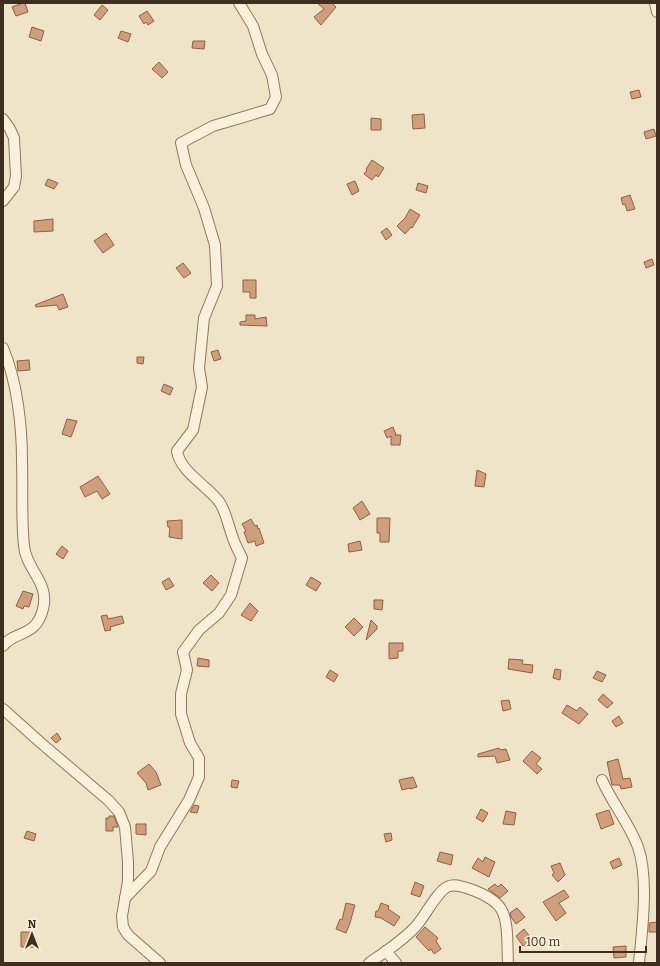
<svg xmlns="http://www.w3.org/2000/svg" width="660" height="966" viewBox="0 0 660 966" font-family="Bitter,serif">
<rect width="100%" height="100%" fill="#f0e4c8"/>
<!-- building -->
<g fill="#cf9f7d" stroke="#8d5f41">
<path d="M23,3H25L28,12L16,16L12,7Z"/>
<path d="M317,3H332L336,7L321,25L314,17L324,9Z"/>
<path d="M102,5L108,10L100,20L94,15Z"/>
<path d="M147,11L154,21L148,25L146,22L144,24L139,16Z"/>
<path d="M32,27L44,31L41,41L29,37Z"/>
<path d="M121,31L131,34L128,42L118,38Z"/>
<path d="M193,41H205L204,49L192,48Z"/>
<path d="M159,62L168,72L162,78L152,69Z"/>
<path d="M639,90L641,97L632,99L630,92Z"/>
<path d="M424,114L425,128L413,129L412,115Z"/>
<path d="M371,118L381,119V130H371Z"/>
<path d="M654,129L656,136L646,139L644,132Z"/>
<path d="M372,160L384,168L378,177L376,175L372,180L364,174L367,170L366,169Z"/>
<path d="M48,179L58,183L54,189L45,185Z"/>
<path d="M355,181L359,191L352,195L347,184Z"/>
<path d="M418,183L428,186L426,193L416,190Z"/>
<path d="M630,195L635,209L627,211L625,204L623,205L621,198Z"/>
<path d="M410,209L420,215L412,228L411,227L405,234L397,226L405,218Z"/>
<path d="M53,219V231L34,232V221Z"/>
<path d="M387,228L392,235L386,240L381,232Z"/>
<path d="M106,233L114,245L103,253L94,241Z"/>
<path d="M652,259L654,265L646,268L644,262Z"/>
<path d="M183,263L191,273L184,278L176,268Z"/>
<path d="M243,280H256V298H250V292H243Z"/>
<path d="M63,294L68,307L59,310L57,305L36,307L35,305Z"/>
<path d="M246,315H255V319L266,317L267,326L240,325V322L246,321Z"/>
<path d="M218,350L221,359L214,361L211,352Z"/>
<path d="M137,357H144L143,364L137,363Z"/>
<path d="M29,360L30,370L18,371L17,361Z"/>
<path d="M164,384L173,388L170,395L161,391Z"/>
<path d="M67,419L77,421L71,437L62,434Z"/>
<path d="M393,427L396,435H395H401L400,445H391V436L387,438L384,431Z"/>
<path d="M477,470L486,474L484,487L475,486Z"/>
<path d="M98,476L110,494L102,499L97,491L85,497L80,487Z"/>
<path d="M362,501L370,514L360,520L353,508Z"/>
<path d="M377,518H390L389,542H380V533H377Z"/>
<path d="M251,519L255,526L257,525L258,529L259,528L264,543L256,546L255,541L248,543L244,532L246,531L242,524Z"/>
<path d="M182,520V539L169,537L170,527H168L167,521Z"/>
<path d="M360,541L362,550L349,552L348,544Z"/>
<path d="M62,546L68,551L63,559L56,554Z"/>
<path d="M211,575L219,583L212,591L203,583Z"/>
<path d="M311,577L321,583L316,591L306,585Z"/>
<path d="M169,578L174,586L166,590L162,582Z"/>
<path d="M23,591L33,594L29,607L24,606L23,609L16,606Z"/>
<path d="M374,600H383L382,610L374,609Z"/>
<path d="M250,603L258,611L251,621L241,615Z"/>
<path d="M107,615L108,619L122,616L124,623L110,627L111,630L105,631L101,616Z"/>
<path d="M354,618L363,627L354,636L345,627Z"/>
<path d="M371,620L377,626V629L366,640Z"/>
<path d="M389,643H403V651H398V658L389,659Z"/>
<path d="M198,658L209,660V667L197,666Z"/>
<path d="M509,659L523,660L522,664L533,665L532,673L508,669Z"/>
<path d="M555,669L561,670L560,680L553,678Z"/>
<path d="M330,670L338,675L334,682L326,677Z"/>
<path d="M597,671L606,675L602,682L593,678Z"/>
<path d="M603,694L613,703L607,708L598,700Z"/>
<path d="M509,700L511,709L503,711L501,701Z"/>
<path d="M567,705L577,711L580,707L588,714L579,724L562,713Z"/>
<path d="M619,716L623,723L616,727L612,721Z"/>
<path d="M57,733L61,739L56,743L51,738Z"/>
<path d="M499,748L500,750L506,749L510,760L497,763L495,756L478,757V754Z"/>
<path d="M532,751L541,758L536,764L542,769L537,774L523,761Z"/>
<path d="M618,759L623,779L630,778L632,787L621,789L620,785H612L607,762Z"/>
<path d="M149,764L156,772L161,785L148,790L146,783L137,773Z"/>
<path d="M413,777L417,787L410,789V788L402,790L399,780Z"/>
<path d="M232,780L239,781L237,788L231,787Z"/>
<path d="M194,805L199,806L197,813L190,812Z"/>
<path d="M481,809L488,813L483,822L476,818Z"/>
<path d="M609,810L614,824L601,829L596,814Z"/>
<path d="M506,811L516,813L514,825L503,824Z"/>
<path d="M109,816H114L118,827H113V831H106V818H109Z"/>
<path d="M136,824H146V835L136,834Z"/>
<path d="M27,831L36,834L34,841L24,838Z"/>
<path d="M391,833L392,840L386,842L384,834Z"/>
<path d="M440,852L453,855L451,865L437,861Z"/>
<path d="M485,857L495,862L489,877L472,868L478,858L483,862Z"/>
<path d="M619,858L622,865L613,869L610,862Z"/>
<path d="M560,863L565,875L558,882L552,875L554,873L551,866Z"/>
<path d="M415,882L424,886L420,897L411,894Z"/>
<path d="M495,884L498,887L501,884L508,891L500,898L488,889Z"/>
<path d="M564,890L569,897L559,903L566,913L556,921L543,902Z"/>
<path d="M346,903L355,905L350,923L346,933L336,929L340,919L342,920Z"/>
<path d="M381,903L389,906L388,909L400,917L394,926L381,918L375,917L376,911H378Z"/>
<path d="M517,908L525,917L516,924L511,917L510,913Z"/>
<path d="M657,922V932H649V923Z"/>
<path d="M425,927L438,938L436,941L441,949L434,954L431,949L429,951L416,937Z"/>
<path d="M524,929L532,939L523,946L516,936Z"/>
<path d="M21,932H31V938H34V947H21Z"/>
<path d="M626,946V957L614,958L613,947Z"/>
</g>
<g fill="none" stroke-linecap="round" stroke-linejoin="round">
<!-- minor casing -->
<g stroke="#8d765c" stroke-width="12">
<g id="minor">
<path d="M655,3L657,12"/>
<path d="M3,119L10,129L14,138L16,176L14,187L3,201"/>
<path d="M3,348C17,381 22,425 22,461C23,490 21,518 24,546C26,570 50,582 43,609C36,638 15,630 3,646"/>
<path d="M3,709L41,743L108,800L119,812L125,827L128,862V881L122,916L123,927L128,935L160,963"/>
<path d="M602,780C612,803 629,823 638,847C649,878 642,931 639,963"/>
<path d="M125,898L151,871L160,847L189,800L199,777V758L190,743L181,714V694L187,670L183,652L199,630L219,613L231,595L242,558C238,550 234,543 232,535C228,525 226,512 220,503C208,486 180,472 177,451L193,430L202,387L199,368L204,318L217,286L215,245L204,208L186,165L181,143L213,126L270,109L276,97L272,75L262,54L253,26L239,3"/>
<path d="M386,951L396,963"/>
<path d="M369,963C385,952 404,940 417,925C425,916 437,892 447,887C454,883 463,887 470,889C481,893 495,899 501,909C509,921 507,948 508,963"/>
</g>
</g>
<!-- minor -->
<use href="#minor" stroke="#faf1dc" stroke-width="10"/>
</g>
<!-- border -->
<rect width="660" height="966" fill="none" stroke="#3d2e20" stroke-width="8"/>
<!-- north arrow -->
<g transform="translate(32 934)" stroke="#f7eed8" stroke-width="3" paint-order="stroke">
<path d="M0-3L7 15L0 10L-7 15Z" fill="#3d2e20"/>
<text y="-6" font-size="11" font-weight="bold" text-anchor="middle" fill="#3d2e20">N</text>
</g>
<!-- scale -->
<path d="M520 946v6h126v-6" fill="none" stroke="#3d2e20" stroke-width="2"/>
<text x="526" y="946" font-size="12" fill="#3d2e20" stroke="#f7eed8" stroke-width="3" paint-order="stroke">100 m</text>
</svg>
